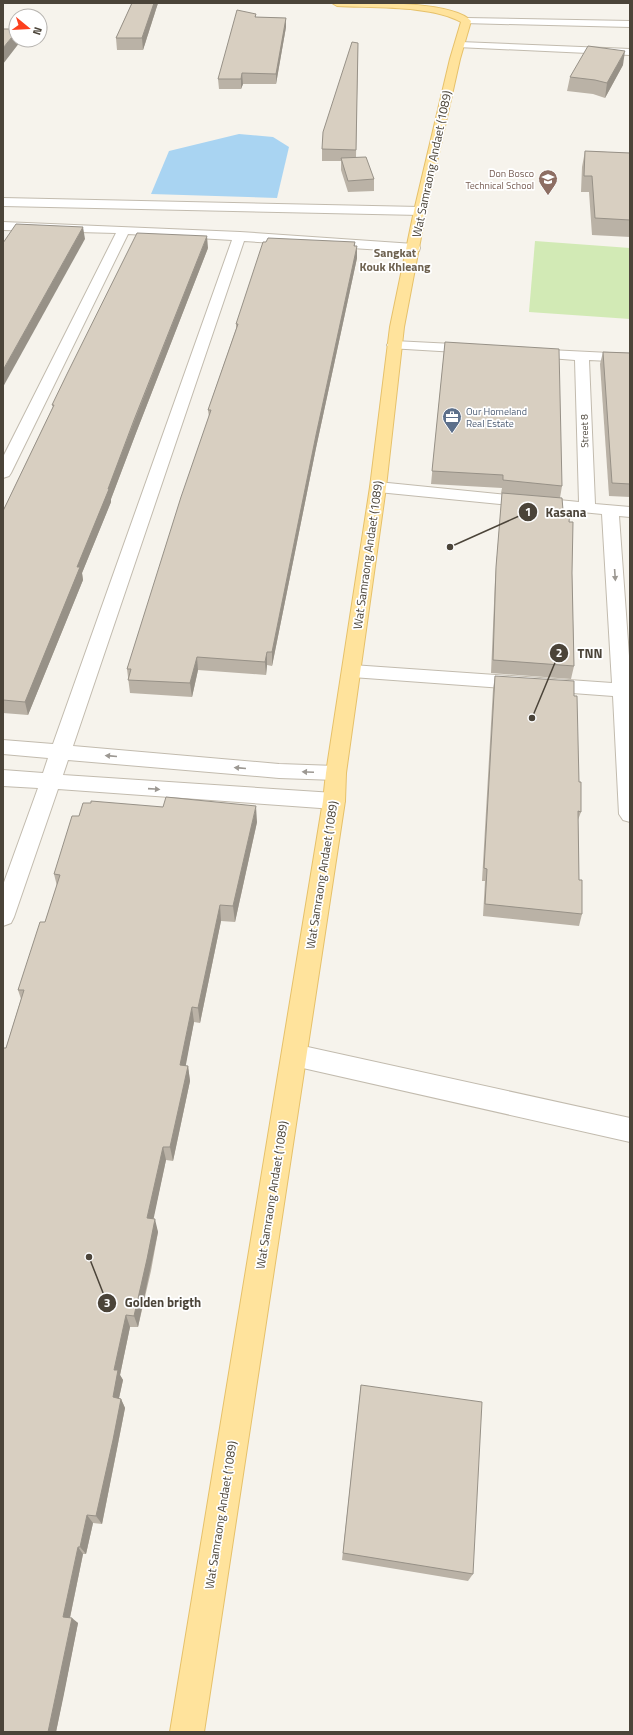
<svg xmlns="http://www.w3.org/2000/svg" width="633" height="1735" viewBox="0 0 633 1735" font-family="'Titillium Web',sans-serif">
<rect width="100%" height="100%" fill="#f6f3ec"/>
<!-- green -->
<path fill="#d2eab5" d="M535,241L630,248V319L529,312Z"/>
<!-- water -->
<path fill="#a9d4f2" d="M239,134L273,137L289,147L277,198L151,194L169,151Z"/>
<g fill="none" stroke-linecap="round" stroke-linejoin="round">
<!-- minor casing -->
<g stroke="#c2bbae" stroke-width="2">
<g id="minor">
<path d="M466,18L630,21V27L463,23L461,21Z"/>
<path d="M460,42L630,49V55L457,47L455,45L457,43Z"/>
<path d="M3,198L420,207L424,208L426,211L424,214L420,215L3,206Z"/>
<path d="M3,222L240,232L414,244L419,245L420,248L419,251L414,252L244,241L73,746L279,764L336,766L343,768L346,773L343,778L336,780L279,778L68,760L63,775L334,793L341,795L345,801L341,807L334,809L58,789L14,917L11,923L3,926V885L38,788L3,786V770L43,773L48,758L3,754V740L53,744L232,240L128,234L11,473L9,476L3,478V457L116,233L3,230Z"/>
<path d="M394,341L473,345L478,346L480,349L478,352L473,353L389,348L387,345L389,342Z"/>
<path d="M529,349L630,354V362L589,360L595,504L630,507V517L619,516L630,670V822L623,820L619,814L613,696L352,677L345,676L342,671L345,666L352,665L612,683L602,514L378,492L372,490L370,487L372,484L378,482L579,502L575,360L524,356L522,353L524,350Z"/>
<path d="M294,1044L630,1118V1142L294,1066L285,1063L282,1055L285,1047Z"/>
</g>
</g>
<!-- major casing -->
<g stroke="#e6c16a" stroke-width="2">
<path id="major" d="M332,3C361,3 452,0 471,21L460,59L426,211L404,327L386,487L346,773L345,801L204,1732H170L323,801L326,773L370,487L390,327L414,211L450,59L461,22C431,5 372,8 337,6Z"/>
</g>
<!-- minor -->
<use href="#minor" fill="#fff" fill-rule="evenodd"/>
<!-- major -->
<use href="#major" fill="#ffe39c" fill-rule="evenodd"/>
</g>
<!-- wall -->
<g fill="#bab2a6">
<path d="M132,3H158L143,50H117L116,38Z"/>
<path d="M256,14V17L286,18V27L276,84H243L241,89H219L218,79Z"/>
<path d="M358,43L356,157L374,179V191L348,192L341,170V161H322V149Z"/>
<path d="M623,65L605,98L593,94L567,91L570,77Z"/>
<path d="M585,151L630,153V237L592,235L589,192H581L582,167Z"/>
<path d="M355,242V246L357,258L316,448L272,666L267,665L266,675L198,670L192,697L130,693L127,669L209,417L208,410L236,329V324Z"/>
<path d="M208,248L136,433L111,499V502L82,573L83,580L28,715L3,713V511L53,407L52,405Z"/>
<path d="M445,342L562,486L560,498L563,510L569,522L572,573L574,666L571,679L491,673L495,580L501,506L502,493H501L502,488L431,484Z"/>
<path d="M603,352L630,353V497L609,496L600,364Z"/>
<path d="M495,676L574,696L581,812L578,820L579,880L582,914L579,926L483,916L485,881H482L493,689Z"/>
<path d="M257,822L235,922L221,921L200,1023L194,1022L185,1066H188L190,1081L173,1161L166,1160L153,1219L158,1232L151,1271L138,1327H130L120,1375L123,1380L119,1398L121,1399L125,1408L117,1449L102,1524L93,1523L86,1554H83L70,1618L78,1623L56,1732H3L6,1048L21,999L18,990L45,922L57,886L54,874Z"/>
<path d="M361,1385L473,1574L468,1581L342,1560Z"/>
</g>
<!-- shaded-wall -->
<g fill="#979187">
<path d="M154,3H158L143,50L142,38Z"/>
<path d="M286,18V27L276,84V74Z"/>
<path d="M16,32V40H20V42L3,64V48Z"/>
<path d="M625,51L623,65L605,98L607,83Z"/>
<path d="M242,73L243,84L241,89V79Z"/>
<path d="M83,227L85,239L3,387V370Z"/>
<path d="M207,236L208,248L136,433L111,499V502L82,573L83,580L28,715L25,702L77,567Z"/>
<path d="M357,246V258L316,448L272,666V652L316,435Z"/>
<path d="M267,652V665L266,675L265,662Z"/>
<path d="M197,657L198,670L192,697L190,683Z"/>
<path d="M256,806L257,822L235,922L233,906Z"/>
<path d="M220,905L221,921L200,1023L198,1008Z"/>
<path d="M192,1007L194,1022L183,1080L180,1065Z"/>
<path d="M188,1066L190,1081L173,1161L170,1147Z"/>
<path d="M163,1147L166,1160L151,1231L147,1218Z"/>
<path d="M155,1219L158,1232L138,1327L134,1316Z"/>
<path d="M126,1315L130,1327L120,1375L123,1380L117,1407L113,1397L114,1370Z"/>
<path d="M121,1399L125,1408L102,1524L96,1516Z"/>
<path d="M87,1515L93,1523L86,1554L80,1547Z"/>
<path d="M78,1547L83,1554L69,1622L63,1617Z"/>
<path d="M72,1618L78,1623L64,1694L56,1732H48Z"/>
</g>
<!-- building -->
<g fill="#d8cfc1" stroke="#979187">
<path d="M132,3H154L142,38H116Z"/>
<path d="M237,10L256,14L255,17L286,18L276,74L242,73L241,79H218Z"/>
<path d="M3,29H16V32L3,48Z"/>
<path d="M352,42L358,43L356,150L322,149L323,132Z"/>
<path d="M588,46L625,51L607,83L595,80L570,77Z"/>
<path d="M585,151L630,153V220L595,218L592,176H584Z"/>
<path d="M366,157L374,179L348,181L341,158Z"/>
<path d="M16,224L83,227L3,370V243Z"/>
<path d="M137,233L207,236L134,420L108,489H109L77,567H80L25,702L3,700V511L54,405H52L67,374Z"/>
<path d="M268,238L355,242L354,246H357L316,435L272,652H267L265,662L197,657L190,683L128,680L131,669H127L181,497L211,410H208L238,324H236L263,242H266Z"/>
<path d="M445,342L559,349L562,486L503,480V475L432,471Z"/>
<path d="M603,352L630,353V484L612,483Z"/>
<path d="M502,493L562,498L563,510H570L569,522H573L572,573L574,666L493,660L496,567Z"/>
<path d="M495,676L574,681V696H577L579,782H581V812L578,811L579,880H582V914L485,904L487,869L484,868Z"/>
<path d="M166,797L256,806L233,906L220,905L198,1008L192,1007L180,1065L188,1066L170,1147H163L147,1218L155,1219L147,1259L134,1316L126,1315L114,1370H118L113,1397L121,1399L113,1440L96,1516L87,1515L80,1547H78L63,1617L72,1618L48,1732H3V1048H6L24,990H18L40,922H45L60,875L54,874L72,816H79L83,803H91V801L163,807Z"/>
<path d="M361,1385L482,1402L473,1574L343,1553Z"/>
</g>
<!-- one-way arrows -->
<defs><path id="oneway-solid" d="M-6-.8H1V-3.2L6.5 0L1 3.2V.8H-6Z"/></defs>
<g fill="#9c9892">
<use href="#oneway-solid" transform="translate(615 575) rotate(86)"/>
<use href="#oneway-solid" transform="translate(111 756) rotate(-175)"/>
<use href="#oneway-solid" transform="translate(240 768) rotate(-175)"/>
<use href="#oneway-solid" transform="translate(308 772) rotate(-178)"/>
<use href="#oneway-solid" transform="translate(154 789) rotate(4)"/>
</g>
<!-- icons -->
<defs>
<g id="school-pin" transform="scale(1)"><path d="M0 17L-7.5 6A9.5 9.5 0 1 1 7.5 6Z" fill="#8d6e63" stroke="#fff"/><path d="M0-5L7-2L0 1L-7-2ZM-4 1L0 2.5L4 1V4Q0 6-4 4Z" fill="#fff"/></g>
<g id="office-pin" transform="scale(1)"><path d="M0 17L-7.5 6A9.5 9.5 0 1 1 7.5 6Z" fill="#5c6f8a" stroke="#fff"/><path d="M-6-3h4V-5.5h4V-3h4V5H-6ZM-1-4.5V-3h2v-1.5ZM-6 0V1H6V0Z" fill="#fff"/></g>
</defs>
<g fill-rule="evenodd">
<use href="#school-pin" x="548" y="179"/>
<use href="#office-pin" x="452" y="417"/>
</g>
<g text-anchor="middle" stroke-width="3.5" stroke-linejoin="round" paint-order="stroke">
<!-- far-education labels -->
<g font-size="10" fill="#785e54" stroke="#fff" text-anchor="end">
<text x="534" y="177">Don Bosco<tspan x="534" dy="12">Technical School</tspan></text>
</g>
<!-- far-service labels -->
<g font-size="10" fill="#4e5e75" stroke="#fff" text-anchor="start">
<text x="466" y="415">Our Homeland<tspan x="466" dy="12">Real Estate</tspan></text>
</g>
<!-- far-street labels -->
<g font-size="10" fill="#4b4439" stroke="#fff">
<text transform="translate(584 431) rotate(-91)" y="4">Street 8</text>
</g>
<!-- street labels -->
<g font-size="12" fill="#4b4439" stroke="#fff">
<text transform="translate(432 164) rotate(-78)" y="4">Wat Samraong Andaet (1089)</text>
<text transform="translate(368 555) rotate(-82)" y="4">Wat Samraong Andaet (1089)</text>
<text transform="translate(322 875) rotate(-81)" y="4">Wat Samraong Andaet (1089)</text>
<text transform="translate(272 1195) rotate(-81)" y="4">Wat Samraong Andaet (1089)</text>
<text transform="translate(221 1515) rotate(-81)" y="4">Wat Samraong Andaet (1089)</text>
</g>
<!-- far-quarter labels -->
<g font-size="12" font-weight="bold" fill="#6e6250" stroke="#fff">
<text x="395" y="257">Sangkat<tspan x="395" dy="14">Kouk Khleang</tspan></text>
</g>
</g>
<!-- callouts -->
<path fill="none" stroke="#4b4439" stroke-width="1.5" d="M450 547L528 512M532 718L559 653M89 1257L107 1303"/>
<g fill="#4b4439" stroke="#fff" stroke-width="1.5">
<circle cx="450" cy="547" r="4"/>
<circle cx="532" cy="718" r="4"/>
<circle cx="89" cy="1257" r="4"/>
<circle cx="528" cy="512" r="10"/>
<circle cx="559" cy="653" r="10"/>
<circle cx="107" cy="1303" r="10"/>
</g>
<g font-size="12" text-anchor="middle" font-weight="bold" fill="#fff">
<text x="528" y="516">1</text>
<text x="559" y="657">2</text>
<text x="107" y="1307">3</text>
</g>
<g font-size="13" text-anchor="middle" font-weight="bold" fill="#4b4439" stroke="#fff" stroke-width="3.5" stroke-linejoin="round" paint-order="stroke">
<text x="566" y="517">Kasana</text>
<text x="590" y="658">TNN</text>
<text x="163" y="1307">Golden brigth</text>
</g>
<!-- border -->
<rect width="633" height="1735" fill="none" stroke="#4b4439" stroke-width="8"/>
<!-- north arrow -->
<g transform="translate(28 28) rotate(108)"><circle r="19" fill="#ffffff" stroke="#b7b4b0"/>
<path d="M0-3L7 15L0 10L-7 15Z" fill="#fc3f1d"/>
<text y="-6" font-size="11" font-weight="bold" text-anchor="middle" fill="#4b4439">N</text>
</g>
</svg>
